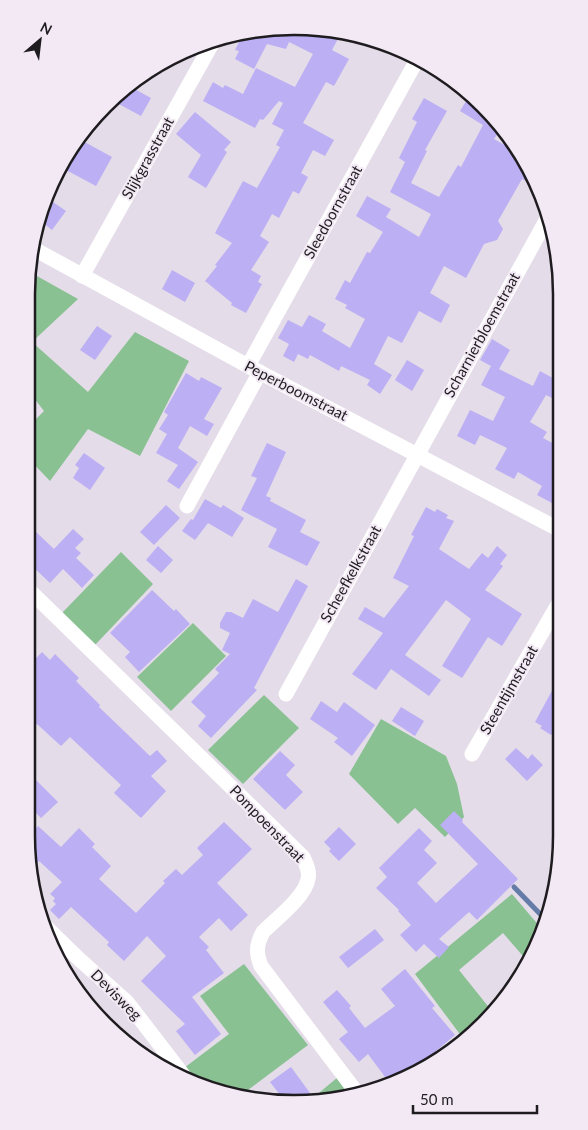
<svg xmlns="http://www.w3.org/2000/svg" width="588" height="1130" viewBox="0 0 588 1130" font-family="Lato,sans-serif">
<rect width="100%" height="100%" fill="#e4dce8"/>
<!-- green -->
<g fill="#89c192">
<path d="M28,271L78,299L32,342L88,392L135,332L189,361L140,456L88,429L50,481L27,457V428L44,411L27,389V277Z"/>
<path d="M121,552L153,584L94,646L62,613Z"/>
<path d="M193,623L226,656L171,711L137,677Z"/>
<path d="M264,695L299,728L243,784L208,750Z"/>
<path d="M381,719L446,756L457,784L464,817L445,837L415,808L398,824L349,774Z"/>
<path d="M512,894L541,928L534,955L528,962L503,933L459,970L491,1010L471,1037L465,1041L415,974Z"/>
<path d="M244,964L308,1045L240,1096L225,1095L193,1080L184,1068L229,1034L200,996Z"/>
<path d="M338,1077L351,1094L312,1103H307Z"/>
</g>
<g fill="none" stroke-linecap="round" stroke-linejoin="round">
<!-- stream -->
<path stroke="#647ca7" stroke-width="5" d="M514,887L544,918"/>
</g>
<!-- building -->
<g fill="#bcaff4">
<path d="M312,27L340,35L332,50L349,59L334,86L326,82L303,123L334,140L325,156L313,150L301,173L308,177L299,194L293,191L279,218L272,214L260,236L269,242L251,270L261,276L258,282L262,284L246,313L231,305L232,303L205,281L217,266L215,265L232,243L215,233L243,181L257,188L280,147L276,145L284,130L272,124L283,103L279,101L263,120L260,119L255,128L203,101L213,82L223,88L225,85L243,94L256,68L295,87L313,54L289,42L286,49L267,44L254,69L235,59L239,51L235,50L241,38L239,36L278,31L287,36L290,30Z"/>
<path d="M129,86L151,98L141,116L115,102L121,91Z"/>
<path d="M471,93L510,137L508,139L498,133L494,139L521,154L540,188L522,179L498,221L503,229L497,240L484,244L466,278L444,266L430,293L450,305L441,323L419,311L402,343L388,336L374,364L392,375L380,394L367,385L370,380L341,366L339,371L310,355L308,359L298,354L294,362L283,356L289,344L278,338L288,320L302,327L309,315L326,324L322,331L350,348L365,319L345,308L347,305L335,299L345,280L350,283L367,252L370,253L383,232L356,216L367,196L391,209L386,217L419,237L431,214L390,192L405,162L399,158L417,122L412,119L424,98L447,111L425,150L427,151L411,183L439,197L458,165L461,167L483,125L460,111Z"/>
<path d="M195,112L231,142L224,150L227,152L206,188L188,177L201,155L176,134Z"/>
<path d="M81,140L112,157L96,186L66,170L67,168L62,165Z"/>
<path d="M53,202L66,211L52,230L42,222L43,215Z"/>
<path d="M172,270L195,283L185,302L162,289Z"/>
<path d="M97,326L112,336L95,360L80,350Z"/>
<path d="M492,339L510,350L499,369L533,386L540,371L560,382V402L546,395L530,422L547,432L543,438L560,447V488L552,503L537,495L542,486L518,472L514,479L495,469L507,448L480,435L475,445L457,436L470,410L493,421L505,397L481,385L491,366L480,360Z"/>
<path d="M407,360L424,370L412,391L395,380Z"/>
<path d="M186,373L199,381L201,377L222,388L204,419L214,424L207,436L190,426L178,448L198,462L179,489L167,481L178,465L156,453L167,434L159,429L168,415L164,412Z"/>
<path d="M267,443L286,452L266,496L271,498L270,501L306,520L300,532L320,542L307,566L268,547L277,529L241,510L257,478L251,476Z"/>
<path d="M84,453L105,468L90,490L73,478L79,468L75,465Z"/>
<path d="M205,499L221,508L223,505L244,518L232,537L208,523L195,540L182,531L191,519L193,520Z"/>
<path d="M166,505L180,518L154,545L140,532Z"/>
<path d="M426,507L435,512L437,509L448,515L446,518L454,521L439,549L469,569L482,553L488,558L497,546L507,555L500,564L503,566L485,590L522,614L502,646L488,637L462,678L442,666L471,619L446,600L405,655L441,680L429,696L391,669L376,690L352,674L383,633L358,619L365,607L384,618L409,586L393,578L414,536L411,535Z"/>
<path d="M73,529L84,539L75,548L81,553L76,558L94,575L82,588L63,569L50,583L27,561V541L36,532L54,549Z"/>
<path d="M158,546L173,560L161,573L146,560Z"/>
<path d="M296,579L308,586L254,688L257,690L211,738L198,726L206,716L191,702L219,673L215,669L230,654L222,650L230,633L220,628V623L226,612H231L243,618L253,599L278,612Z"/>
<path d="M152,590L174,611L176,609L190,624L139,672L125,657L130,652L110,633Z"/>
<path d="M42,652L50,660L55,654L79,678L76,681L100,705L99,707L150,756L157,750L167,761L151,776L166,791L141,818L114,793L121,785L70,737L61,746L37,724L26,735V669Z"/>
<path d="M561,674V733L555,729L551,735L540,728L542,726L535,722Z"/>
<path d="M321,701L337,712L344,702L375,725L352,756L334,742L338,738L310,719Z"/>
<path d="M401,707L424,721L415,736L392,721Z"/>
<path d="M516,748L528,759L532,754L543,765L527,781L505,759Z"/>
<path d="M280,751L295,765L286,775L303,792L285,810L253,779Z"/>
<path d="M26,770L58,802L41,818L26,803Z"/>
<path d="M454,811L463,820L462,822L518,879L477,920L469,912L439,939L449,947L439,958L424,944L416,952L400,935L411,925L398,911L399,910L376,888L387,877L379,868L419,828L432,841L424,850L437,863L417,883L436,903L478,864L440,825Z"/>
<path d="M224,822L252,849L217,883L248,915L231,931L219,918L199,937L209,947L206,950L224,973L192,997L221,1034L195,1055L176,1031L185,1024L141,981L166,956L147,936L124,961L107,945L109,942L71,907L59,919L50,910L56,904L53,901L55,898L50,894L62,882L39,861L32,869L27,838L38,826L61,847L79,828L95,844L92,847L111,866L99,879L136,913L165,883L163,881L176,869L182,875L203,855L197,848Z"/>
<path d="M339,827L356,844L339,861L329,851L331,849L324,842Z"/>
<path d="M375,929L384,940L348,968L339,957Z"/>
<path d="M405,969L435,1006L432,1008L455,1035L436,1051L440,1057L397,1083L391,1085L368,1054L359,1062L339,1039L348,1032L323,1002L337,990L351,1006L349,1008L365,1028L395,1006L381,989Z"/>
<path d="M291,1067L310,1093L298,1102L284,1100L270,1082Z"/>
</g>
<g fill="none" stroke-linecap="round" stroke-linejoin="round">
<!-- street -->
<g stroke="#fff" stroke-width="15">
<path d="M34,249L248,366L560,530"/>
<path d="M82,276L214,40"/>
<path d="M248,366L418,58"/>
<path d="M187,506L260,372"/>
<path d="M26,587L303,857C306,864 310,871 308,879C305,897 276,919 263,932C256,945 256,953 261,966L357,1093"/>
<path d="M286,694L548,217"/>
<path d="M472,754L560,601"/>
<path d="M40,921L79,959L127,1002L184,1076"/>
</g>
</g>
<g text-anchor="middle" stroke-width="4" stroke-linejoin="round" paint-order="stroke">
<!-- street labels -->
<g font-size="15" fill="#1f1c20" stroke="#f2e9f5">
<text transform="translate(148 158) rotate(-61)" y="5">Slijkgrasstraat</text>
<text transform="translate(333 212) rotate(-61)" y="5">Sleedoornstraat</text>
<text transform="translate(482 335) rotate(-61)" y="5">Scharnierbloemstraat</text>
<text transform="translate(296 391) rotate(27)" y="5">Peperboomstraat</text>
<text transform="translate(351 574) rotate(-61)" y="5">Scheefkelkstraat</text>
<text transform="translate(509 690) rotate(-60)" y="5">Steentijmstraat</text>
<text transform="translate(267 824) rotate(46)" y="5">Pompoenstraat</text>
<text transform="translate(116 995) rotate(45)" y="5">Devisweg</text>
</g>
</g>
<!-- crop -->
<path d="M0 0H588V1130H0ZM294 35H294A259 259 0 0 1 553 294V836A259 259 0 0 1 294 1095H294A259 259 0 0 1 35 836V294A259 259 0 0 1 294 35Z" fill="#f2e9f5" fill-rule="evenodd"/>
<path fill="none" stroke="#1f1c20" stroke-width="2.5" d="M294 35H294A259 259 0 0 1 553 294V836A259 259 0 0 1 294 1095H294A259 259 0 0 1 35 836V294A259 259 0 0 1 294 35Z"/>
<!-- north arrow -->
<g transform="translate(40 40) rotate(28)" stroke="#f2e9f5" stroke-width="4" paint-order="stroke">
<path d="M0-4L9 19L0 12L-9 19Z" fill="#1f1c20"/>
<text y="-8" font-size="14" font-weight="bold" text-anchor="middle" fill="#1f1c20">N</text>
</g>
<!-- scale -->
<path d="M413 1105v8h124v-8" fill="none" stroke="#1f1c20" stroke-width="2.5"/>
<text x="420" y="1105" font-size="15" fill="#1f1c20" stroke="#f2e9f5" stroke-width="4" paint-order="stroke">50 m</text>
</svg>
